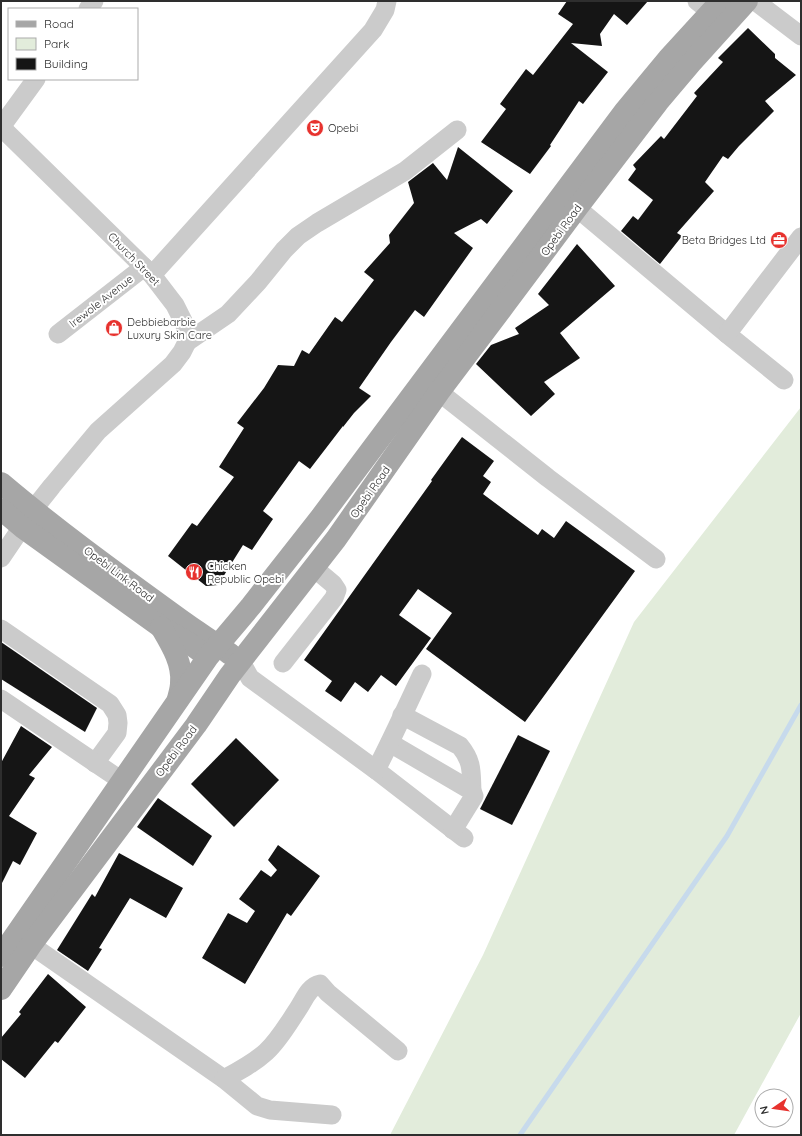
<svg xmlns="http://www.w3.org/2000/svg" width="802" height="1136" viewBox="0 0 802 1136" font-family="Quicksand,sans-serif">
<rect width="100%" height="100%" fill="#fff"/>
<!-- green -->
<path fill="#e2ecdb" d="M801,407V1013L734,1135H390L483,955L634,622Z"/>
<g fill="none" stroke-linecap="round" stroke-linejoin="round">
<!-- stream -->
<path stroke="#c7daec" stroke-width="5" d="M520,1135L727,836L801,705"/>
</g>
<!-- building -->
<g fill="#151515">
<path d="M567,1H648L627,25L614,14L600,34L602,46L571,43L608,72L583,104L579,101L550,145L551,146L530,174L481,142L506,109L500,104L526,69L533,75L573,24L558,14Z"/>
<path d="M748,28L775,54V58L796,75L765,101L774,111L739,146L728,159L723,156L705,182L714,191L677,233L682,236L660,264L621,231L633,216L638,220L653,200L628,180L636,169L633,165L661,136L664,139L697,96L694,93L723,62L718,58Z"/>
<path d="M458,147L513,191L487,224L481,219L454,233L473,248L424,317L415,310L391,342L359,388L371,396L354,413L343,427V426L310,469L299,461L263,511L273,519L252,550L243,545L218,585L206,586L168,556L192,523L197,526L234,477L219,467L244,428L237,423L264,388L278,365L294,366L302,350L309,354L335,317L342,322L374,280L364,272L390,243L389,235L414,203L408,182L433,163L447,180Z"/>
<path d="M577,244L615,286L560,333L580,358L544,382L555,394L531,416L476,364L491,345L519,334L515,328L549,305L538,294Z"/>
<path d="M462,437L494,461L483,476L491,482L483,494L538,535L542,529L554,538L566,521L635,571L525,722L426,649L452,613L418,589L399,615L431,638L396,686L381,675L368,692L355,682L341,702L325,691L332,681L304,660L364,576L432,481L431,480Z"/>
<path d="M1,642L97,708L85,732L1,679Z"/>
<path d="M21,726L52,747L29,775L35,778L9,816L37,833L20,865L13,861L1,885V763Z"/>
<path d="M518,735L550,751L512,825L480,809Z"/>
<path d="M236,738L279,780L234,827L191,784Z"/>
<path d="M158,798L212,836L193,866L137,827Z"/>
<path d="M278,845L320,876L291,916L287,913L245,984L202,958L228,913L247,923L255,911L239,899L261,870L271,877L277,870L268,860Z"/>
<path d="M119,853L183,888L166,918L130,898L99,948L102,949L88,971L57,950L92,894L95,897Z"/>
<path d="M48,974L86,1007L58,1043L55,1041L25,1078L1,1059V1038L21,1014L19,1012Z"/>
</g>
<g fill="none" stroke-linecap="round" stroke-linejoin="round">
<!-- minor -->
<g stroke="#cbcbcb" stroke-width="19">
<path d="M697,1L711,12L721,22"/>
<path d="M755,1L801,36"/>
<path d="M88,9L94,1"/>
<path d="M1,127L152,275L175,305L185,325L187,342L182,352L173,364L98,431L52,486L33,510"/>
<path d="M1,127L36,79"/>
<path d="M577,208L727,334L784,380"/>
<path d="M152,275L373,30L385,10L387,1"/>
<path d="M58,334L144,267"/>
<path d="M727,334L801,237"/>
<path d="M187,342L228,314L258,282L284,250L298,236L317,223L405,171L457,130"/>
<path d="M439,392L548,478L656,559"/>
<path d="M1,558L22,527"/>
<path d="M1,629L110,704L117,715L118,723L117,733L95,763"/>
<path d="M241,662L250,678L376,770L464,838"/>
<path d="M283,663L334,598L337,590L333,584L314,568"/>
<path d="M1,699L122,781"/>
<path d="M402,715L460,746C473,762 471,772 472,791"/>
<path d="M390,743L472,791L474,796L453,830"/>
<path d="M376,770C392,739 407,706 422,674"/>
<path d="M31,945L224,1079L257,1106L270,1110L332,1115"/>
<path d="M224,1079C239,1071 254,1063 266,1052C279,1040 288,1024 298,1009C304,1000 309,986 320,984L328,993L398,1051"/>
</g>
<!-- major -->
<g stroke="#a6a6a6" stroke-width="22">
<path d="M1,483C60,533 123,578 185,623C200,634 216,643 230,654"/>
<path d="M1,509L22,527L161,627L189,643L200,651"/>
<path d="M161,627C171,644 183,663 181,683C181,689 179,694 178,699"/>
<path d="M1,956L208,657L251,606L321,517L624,112L668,59L721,1"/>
<path d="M1,989L31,945L196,725L230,675L336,539L439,392L506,303L577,208L658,102L691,63L747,1"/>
</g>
</g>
<!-- icons -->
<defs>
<g id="theatre-disc" transform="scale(0.9)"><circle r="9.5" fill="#e7322e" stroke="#fff"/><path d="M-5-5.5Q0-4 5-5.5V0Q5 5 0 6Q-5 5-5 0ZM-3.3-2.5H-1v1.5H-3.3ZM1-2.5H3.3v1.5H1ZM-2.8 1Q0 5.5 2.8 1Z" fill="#fff"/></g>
<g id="office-disc" transform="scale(0.9)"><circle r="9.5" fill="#e7322e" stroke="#fff"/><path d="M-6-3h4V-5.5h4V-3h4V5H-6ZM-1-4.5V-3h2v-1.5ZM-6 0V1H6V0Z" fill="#fff"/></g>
<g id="shop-disc" transform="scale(0.9)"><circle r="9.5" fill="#e7322e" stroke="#fff"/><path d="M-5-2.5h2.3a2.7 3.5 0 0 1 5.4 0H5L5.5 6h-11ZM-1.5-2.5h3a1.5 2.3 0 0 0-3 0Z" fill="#fff"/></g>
<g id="restaurant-disc" transform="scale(0.9)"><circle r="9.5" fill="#e7322e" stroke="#fff"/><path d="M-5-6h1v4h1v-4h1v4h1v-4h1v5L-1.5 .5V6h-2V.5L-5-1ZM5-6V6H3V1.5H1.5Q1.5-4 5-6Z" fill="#fff"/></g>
</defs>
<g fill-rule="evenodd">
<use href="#theatre-disc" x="315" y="128"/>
<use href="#office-disc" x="779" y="240"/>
<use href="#shop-disc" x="114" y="328"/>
<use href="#restaurant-disc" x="194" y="572"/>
</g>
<g text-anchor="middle" stroke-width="4" stroke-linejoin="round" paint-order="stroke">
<!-- poi labels -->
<g font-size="11" fill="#2e2e2e" stroke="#fff" text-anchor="start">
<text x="328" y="132">Opebi</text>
<text x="766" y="244" text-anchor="end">Beta Bridges Ltd</text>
<text x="127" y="326">Debbiebarbie<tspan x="127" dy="13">Luxury Skin Care</tspan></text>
<text x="207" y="570">Chicken<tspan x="207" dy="13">Republic Opebi</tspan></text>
</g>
<!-- street labels -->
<g font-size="11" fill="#2e2e2e" stroke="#fff">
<text transform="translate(561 230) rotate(-54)" y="4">Opebi Road</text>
<text transform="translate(134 259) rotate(46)" y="4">Church Street</text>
<text transform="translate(101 301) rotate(-38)" y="4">Irewole Avenue</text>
<text transform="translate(370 492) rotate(-55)" y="4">Opebi Road</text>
<text transform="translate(119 574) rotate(37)" y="4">Opebi Link Road</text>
<text transform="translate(176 751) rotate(-53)" y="4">Opebi Road</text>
</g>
</g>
<!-- border -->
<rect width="802" height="1136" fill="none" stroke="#2e2e2e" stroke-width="4"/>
<!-- legend -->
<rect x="8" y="8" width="130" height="72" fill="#ffffff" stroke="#ababab"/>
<rect x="16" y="21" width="20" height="6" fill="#a6a6a6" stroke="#ababab"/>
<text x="44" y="28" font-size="12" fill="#2e2e2e">Road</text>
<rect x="16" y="38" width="20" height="12" fill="#e2ecdb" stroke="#ababab"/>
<text x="44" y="48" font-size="12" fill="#2e2e2e">Park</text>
<rect x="16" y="58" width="20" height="12" fill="#151515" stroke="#ababab"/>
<text x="44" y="68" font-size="12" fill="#2e2e2e">Building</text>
<!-- north arrow -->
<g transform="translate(774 1108) rotate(257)"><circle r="19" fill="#ffffff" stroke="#ababab"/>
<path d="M0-3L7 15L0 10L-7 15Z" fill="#e7322e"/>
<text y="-6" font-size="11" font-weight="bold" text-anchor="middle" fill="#2e2e2e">N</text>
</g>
</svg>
